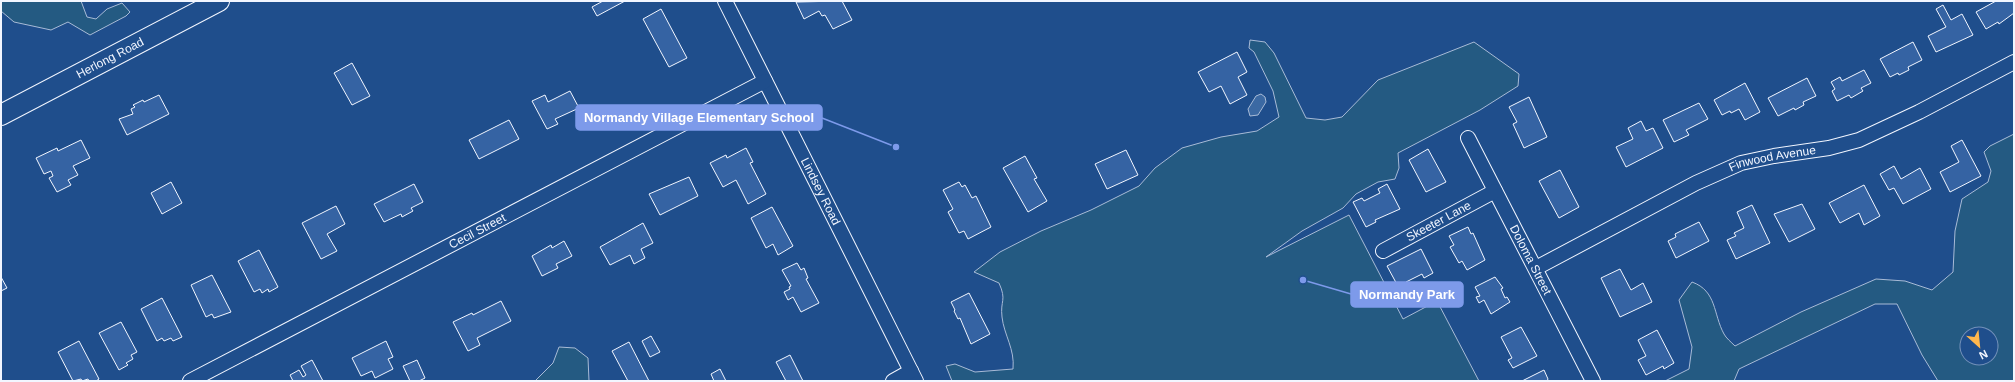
<svg xmlns="http://www.w3.org/2000/svg" width="2015" height="382" viewBox="0 0 2015 382" font-family="Arial,sans-serif">
<rect width="100%" height="100%" fill="#1f4e8c"/>
<!-- green -->
<g fill="#245a82" stroke="#a8bbd7" fill-rule="evenodd">
<path d="M1,1H81L87,17L96,19L107,9L122,3L130,12L126,16L90,35L68,22L51,30L14,22L1,11Z"/>
<path d="M1250,40L1265,42L1274,53L1306,118L1325,120L1342,117L1378,80L1474,42L1519,74L1518,86L1480,110L1398,153L1399,168L1395,179L1378,182L1356,194L1343,208L1302,231L1266,257L1349,215L1403,319L1437,301L1479,381H952L946,366L955,364L975,372L1013,369C1015,349 1004,335 1002,317C1000,300 1007,301 999,283L974,272L1000,252L1041,231L1091,210L1139,186L1155,168L1182,148L1221,137L1257,131L1279,117L1273,91L1254,52L1249,48Z"/>
<path d="M2014,134V381H1938L1922,355L1897,304H1875L1739,369L1734,381H1665L1689,369L1692,347L1679,300L1692,282C1717,291 1713,314 1724,334C1726,338 1731,342 1735,346L1801,312L1876,279L1905,281L1932,290L1953,272L1955,231L1962,199L1988,182L1991,171L1984,152L1990,146ZM1967,334H1991V358H1967Z"/>
<path d="M559,347L575,348L588,358L589,381H535L553,363Z"/>
</g>
<!-- water -->
<path fill="#3b69a3" stroke="#a8bbd7" d="M1261,94L1265,97L1266,102L1258,115L1250,116L1248,109L1256,96Z"/>
<!-- building -->
<g fill="#3563a3" stroke="#f2f6ff">
<path d="M603,1H625L597,16L592,7Z"/>
<path d="M842,1L852,20L833,29L825,15L822,16L819,11L804,19L796,2Z"/>
<path d="M1996,1H2014V13L1999,24L1998,22L1986,29L1976,12Z"/>
<path d="M1943,5L1951,20L1962,14L1973,35L1936,52L1928,36L1946,27L1936,9Z"/>
<path d="M661,9L687,58L669,67L643,19Z"/>
<path d="M1913,42L1922,60L1908,67L1909,70L1899,75L1898,73L1890,77L1880,59Z"/>
<path d="M1237,52L1247,72L1238,77L1247,95L1230,104L1221,86L1209,92L1198,72Z"/>
<path d="M352,63L370,96L352,105L334,73Z"/>
<path d="M1864,70L1871,83L1861,88L1863,91L1851,98L1849,95L1837,101L1832,91L1835,89L1831,82L1840,77L1842,81Z"/>
<path d="M1807,78L1816,96L1803,102L1804,105L1795,110L1794,108L1778,116L1768,98Z"/>
<path d="M1745,83L1760,112L1745,120L1739,109L1731,113L1730,111L1722,115L1714,100Z"/>
<path d="M570,91L579,108L555,119L558,124L547,129L532,101L545,95L548,102Z"/>
<path d="M159,95L169,114L127,135L119,119L133,114L131,109L135,107L133,105L143,100L144,102Z"/>
<path d="M1529,97L1547,137L1524,148L1513,124L1517,122L1509,107Z"/>
<path d="M1699,103L1708,119L1686,130L1689,135L1674,142L1663,120Z"/>
<path d="M509,120L519,139L479,159L469,140Z"/>
<path d="M1641,121L1646,131L1653,128L1663,148L1626,167L1616,147L1633,139L1628,128Z"/>
<path d="M81,140L90,158L73,166L78,175L68,180L71,185L57,192L49,178L53,176L51,171L44,174L36,158L57,148L58,151Z"/>
<path d="M1962,140L1981,176L1950,192L1940,172L1959,162L1951,146Z"/>
<path d="M746,148L753,162L750,163L766,194L748,204L736,180L723,187L710,163L726,155L727,158Z"/>
<path d="M1428,149L1446,182L1426,192L1409,160Z"/>
<path d="M1126,150L1138,175L1107,189L1095,164Z"/>
<path d="M1025,156L1037,178L1034,179L1047,201L1028,212L1003,168Z"/>
<path d="M1894,166L1901,179L1920,168L1931,189L1903,204L1894,188L1889,190L1880,174Z"/>
<path d="M1560,170L1579,207L1559,218L1539,181Z"/>
<path d="M689,177L698,196L660,215L649,194Z"/>
<path d="M171,182L182,203L162,214L151,193Z"/>
<path d="M959,182L962,187L965,185L972,198L976,196L991,227L968,239L964,231L959,233L948,212L953,209L943,190Z"/>
<path d="M414,184L423,202L411,208L413,211L402,217L401,214L384,222L374,204Z"/>
<path d="M1387,184L1400,209L1375,220L1376,222L1366,227L1353,202L1362,198L1364,201L1380,193L1378,189Z"/>
<path d="M1864,185L1880,216L1864,225L1859,213L1840,223L1829,203Z"/>
<path d="M1802,204L1815,229L1789,242L1774,214Z"/>
<path d="M1752,205L1770,243L1736,259L1727,240L1736,236L1734,233L1744,228L1737,212Z"/>
<path d="M336,206L345,224L327,234L337,251L321,259L302,223Z"/>
<path d="M772,207L793,246L778,255L773,244L766,248L751,218Z"/>
<path d="M1699,222L1709,241L1676,258L1668,241L1676,237L1675,234Z"/>
<path d="M643,223L653,243L641,249L645,258L634,264L630,255L610,265L600,247Z"/>
<path d="M1468,227L1471,234L1473,233L1485,260L1467,270L1462,261L1459,263L1450,247L1454,245L1449,236Z"/>
<path d="M564,241L572,256L556,264L558,268L542,276L532,256L551,245L552,248Z"/>
<path d="M1421,249L1433,273L1424,278L1422,274L1406,282L1408,286L1400,290L1387,266Z"/>
<path d="M259,250L278,287L269,292L268,289L262,293L260,289L254,292L238,261Z"/>
<path d="M797,263L801,270L804,268L808,278L806,279L819,303L801,312L793,297L788,300L784,292L790,289L789,287L791,286L782,270Z"/>
<path d="M1620,269L1631,290L1643,283L1652,302L1620,317L1601,278Z"/>
<path d="M212,275L231,312L214,318L212,314L206,317L191,285Z"/>
<path d="M1,277L7,288L1,291Z"/>
<path d="M1495,277L1503,288L1501,289L1505,298L1507,297L1510,302L1491,314L1484,300L1479,303L1476,297L1480,296L1475,287Z"/>
<path d="M969,293L990,334L971,344L960,318L958,319L954,311L955,310L951,302Z"/>
<path d="M162,298L182,337L173,341L171,338L164,341L162,338L157,341L141,309Z"/>
<path d="M501,301L511,321L477,338L480,345L468,351L453,322L472,313L473,315Z"/>
<path d="M121,322L137,352L131,355L133,359L126,363L128,365L119,370L99,333Z"/>
<path d="M1521,327L1537,356L1513,368L1508,360L1512,358L1501,337Z"/>
<path d="M1657,330L1674,363L1664,369L1663,366L1646,375L1638,360L1646,356L1638,340Z"/>
<path d="M651,336L660,352L650,357L642,341Z"/>
<path d="M79,341L99,379L96,381H89L88,379L82,381L81,379L73,381L58,352Z"/>
<path d="M386,341L393,357L388,359L393,369L375,378L372,371L361,376L352,358Z"/>
<path d="M629,342L649,381H628L612,351Z"/>
<path d="M790,355L803,381H786L776,362Z"/>
<path d="M312,360L323,381H293L290,375L299,370L303,377L306,375L301,366Z"/>
<path d="M417,360L425,378L419,381H410L403,366Z"/>
<path d="M720,369L726,381H714L711,374Z"/>
<path d="M1544,370L1548,379L1547,381H1522Z"/>
</g>
<g fill="none" stroke-linecap="round" stroke-linejoin="round">
<!-- street casing -->
<g stroke="#f2f6ff" stroke-width="16">
<g id="street">
<path id="s1" d="M725,1L916,381"/>
<path id="s2" d="M1468,138L1593,381"/>
<path id="s3" d="M1383,251L1495,191"/>
<path id="s4" d="M1536,268L1696,183L1741,163L1774,156L1829,148L1859,140L1919,112L2014,62"/>
<path id="s5" d="M190,381L765,81"/>
<path d="M893,381L911,371"/>
</g>
</g>
<!-- secondary casing -->
<g stroke="#f2f6ff" stroke-width="22">
<g id="secondary">
<path id="s6" d="M1,115L219,1"/>
</g>
</g>
<!-- street -->
<use href="#street" stroke="#1f4e8c" stroke-width="14"/>
<!-- secondary -->
<use href="#secondary" stroke="#1f4e8c" stroke-width="20"/>
</g>
<g text-anchor="middle" stroke-width="3" stroke-linejoin="round" paint-order="stroke">
<!-- street labels -->
<g font-size="12" fill="#f2f6ff" stroke="#1f4e8c">
<text dy="4" stroke="none"><textPath href="#s6" startOffset="123">Herlong Road</textPath></text>
<text dy="4" stroke="none"><textPath href="#s4" startOffset="262">Finwood Avenue</textPath></text>
<text dy="4" stroke="none"><textPath href="#s1" startOffset="213">Lindsey Road</textPath></text>
<text dy="4" stroke="none"><textPath href="#s3" startOffset="63">Skeeter Lane</textPath></text>
<text dy="4" stroke="none"><textPath href="#s5" startOffset="324">Cecil Street</textPath></text>
<text dy="4" stroke="none"><textPath href="#s2" startOffset="137">Doloma Street</textPath></text>
</g>
</g>
<!-- callouts -->
<path fill="none" stroke="#7d9aea" stroke-width="1.5" d="M896 147L822 118M1303 280L1351 294"/>
<g fill="#7d9aea" stroke="#1f4e8c" stroke-width="1.5">
<circle cx="896" cy="147" r="4"/>
<circle cx="1303" cy="280" r="4"/>
</g>
<g fill="#7d9aea" stroke="#7d9aea" stroke-width="1.5">
<rect x="576" y="105" width="246" height="25" rx="4"/>
<rect x="1351" y="282" width="112" height="25" rx="4"/>
</g>
<g font-size="13" text-anchor="middle" font-weight="bold" fill="#fff">
<text x="699" y="122">Normandy Village Elementary School</text>
<text x="1407" y="299">Normandy Park</text>
</g>
<!-- border -->
<rect width="2015" height="382" fill="none" stroke="#f2f6ff" stroke-width="4"/>
<!-- north arrow -->
<g transform="translate(1979 346) rotate(153)"><circle r="19" fill="#1f4e8c" stroke="#7391ba"/>
<path d="M0-3L7 15L0 10L-7 15Z" fill="#ffb74d"/>
<text y="-6" font-size="11" font-weight="bold" text-anchor="middle" fill="#f2f6ff">N</text>
</g>
</svg>
